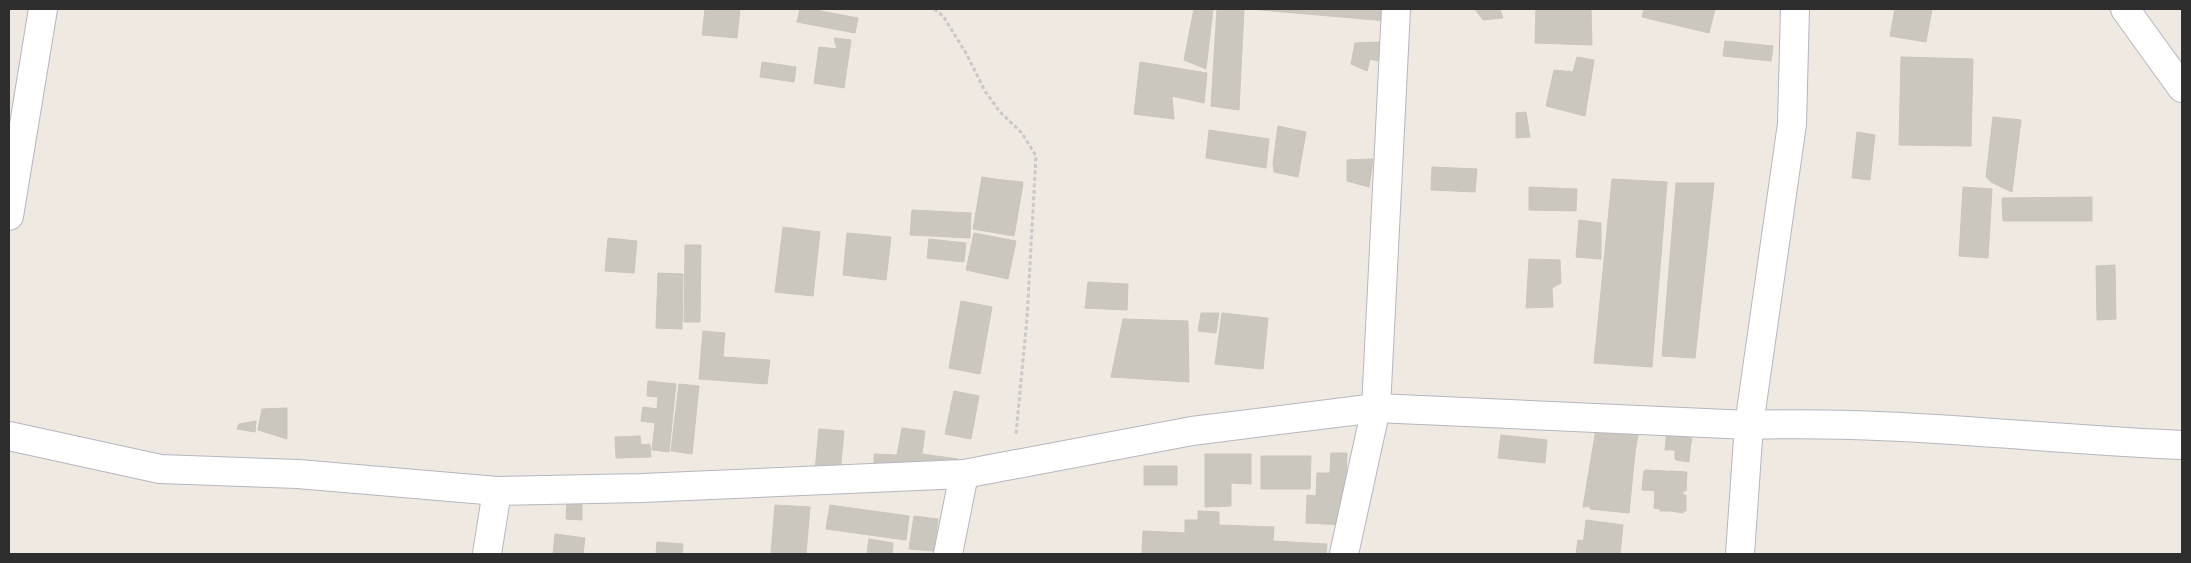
<svg xmlns="http://www.w3.org/2000/svg" width="2191" height="563" viewBox="0 0 2191 563" font-family="'Varela Round',sans-serif">
<rect width="100%" height="100%" fill="#efe9e1"/>
<!-- building -->
<g fill="#cbc7bf" stroke="#cbc5ba">
<path d="M705,9H740L737,38L702,35Z"/>
<path d="M800,9H810L858,18L855,33L797,22Z"/>
<path d="M1194,9H1213L1206,69L1184,60Z"/>
<path d="M1217,9H1244L1239,110L1211,106Z"/>
<path d="M1249,9H1387V21Z"/>
<path d="M1475,9H1500L1503,18L1483,20Z"/>
<path d="M1536,9H1591L1592,45L1535,43Z"/>
<path d="M1644,9H1715L1709,33L1642,17Z"/>
<path d="M1895,9H1932L1926,42L1890,36Z"/>
<path d="M834,38L851,40L844,88L814,83L819,47L837,49Z"/>
<path d="M1725,41L1773,46L1771,61L1723,56Z"/>
<path d="M1379,42L1378,61L1370,59L1367,71L1351,64L1355,43Z"/>
<path d="M1577,57L1594,60L1585,116L1546,106L1554,70L1573,72Z"/>
<path d="M1901,57L1973,59L1971,146L1899,145Z"/>
<path d="M762,62L796,67L794,82L760,77Z"/>
<path d="M1140,62L1207,73L1204,103L1172,96L1174,119L1134,114Z"/>
<path d="M1526,112L1530,137L1516,138V113Z"/>
<path d="M1993,117L2021,120L2012,192L1991,182L1986,177Z"/>
<path d="M1278,126L1306,132L1298,177L1274,172L1273,163Z"/>
<path d="M1209,130L1269,139L1266,168L1206,158Z"/>
<path d="M1857,132L1875,135L1870,180L1852,178Z"/>
<path d="M1373,159L1369,187L1347,181V160Z"/>
<path d="M1432,167L1477,169L1475,192L1431,190Z"/>
<path d="M982,177L1023,184L1014,236L973,229Z"/>
<path d="M983,178L1023,182L1016,217L978,210Z"/>
<path d="M1612,179L1667,182L1652,367L1594,363Z"/>
<path d="M1676,183H1714L1695,358L1662,356Z"/>
<path d="M1529,187L1577,189L1576,211L1529,210Z"/>
<path d="M1963,187L1992,189L1988,258L1959,256Z"/>
<path d="M2092,197V221H2003L2002,198Z"/>
<path d="M912,210L971,213L970,238L910,235Z"/>
<path d="M1579,220L1601,223V259L1576,257Z"/>
<path d="M783,227L820,232L813,296L775,292Z"/>
<path d="M847,233L891,237L886,280L843,275Z"/>
<path d="M974,233L1016,241L1008,279L966,270Z"/>
<path d="M608,238L637,241L634,273L605,271Z"/>
<path d="M929,239L966,243L964,262L927,258Z"/>
<path d="M685,245H701L700,322H684Z"/>
<path d="M1529,259L1560,260L1561,283L1552,288L1553,307L1526,308Z"/>
<path d="M2115,265L2116,319L2097,320L2096,266Z"/>
<path d="M658,273L683,274L682,329L656,328Z"/>
<path d="M1088,282L1128,284L1127,310L1085,308Z"/>
<path d="M961,301L992,307L980,374L949,368Z"/>
<path d="M1201,313H1219L1216,333L1198,331Z"/>
<path d="M1222,313L1268,318L1263,369L1215,364Z"/>
<path d="M1123,319L1188,321L1189,382L1111,377Z"/>
<path d="M703,331L725,333L723,357L770,360L767,384L699,379Z"/>
<path d="M648,381L676,384L669,452L652,450L655,423L641,421L643,407L657,409L658,397L647,396Z"/>
<path d="M679,384L699,386L692,454L671,451Z"/>
<path d="M954,391L979,396L971,439L945,434Z"/>
<path d="M287,408V439L258,430L262,409Z"/>
<path d="M256,421L255,432L237,429L239,424Z"/>
<path d="M1694,425L1688,459H1675V450H1665L1667,427Z"/>
<path d="M1670,427L1692,429L1689,462L1676,460L1677,450L1667,449Z"/>
<path d="M902,428L925,431L922,454L958,459L959,470L874,475V454L897,455Z"/>
<path d="M819,429L844,431L840,473L815,470Z"/>
<path d="M1596,429L1639,430L1625,504L1583,507Z"/>
<path d="M1501,435L1547,440L1545,463L1498,458Z"/>
<path d="M640,436L641,445L650,444L651,457L616,458L615,437Z"/>
<path d="M1597,439L1636,443L1629,513L1590,509Z"/>
<path d="M1331,453H1347L1344,525L1306,523L1307,495L1316,496L1317,473H1330Z"/>
<path d="M1205,454H1251V484L1231,483V506L1205,507Z"/>
<path d="M1261,456H1311L1310,489H1261Z"/>
<rect x="1144" y="466" width="33" height="19"/>
<path d="M1645,470L1666,471L1665,491L1644,490Z"/>
<path d="M1644,471L1683,472V513L1654,508L1655,489L1642,490Z"/>
<path d="M1669,471L1687,472L1686,491L1669,490Z"/>
<rect x="1660" y="495" width="26" height="16"/>
<path d="M567,498L582,499V520L566,519Z"/>
<path d="M775,505L810,507L806,554H771Z"/>
<path d="M830,505L909,516L906,540L826,529Z"/>
<path d="M1198,511L1219,512V525L1274,527L1273,541L1327,544L1326,554H1142L1143,531L1185,533V520H1198Z"/>
<path d="M914,516L938,519L934,551L909,549Z"/>
<path d="M1586,520L1623,525L1620,554H1582Z"/>
<path d="M555,534L585,538L583,554H553Z"/>
<path d="M869,539L893,543L892,554H867Z"/>
<path d="M1578,540L1620,543L1619,554H1576Z"/>
<path d="M657,542L683,544L682,554H656Z"/>
</g>
<g fill="none" stroke-linecap="round" stroke-linejoin="round">
<!-- minor casing -->
<g stroke="#b4b7c1" stroke-width="30">
<g id="minor">
<path d="M2125,9L2182,88"/>
<path d="M9,216L43,9"/>
<path d="M9,436L160,469L298,474L497,491L642,488L964,474L1192,431L1376,408L1749,425C1894,420 2038,439 2182,445"/>
<path d="M487,554L497,491"/>
<path d="M948,554L964,474"/>
<path d="M1344,554L1376,408L1396,9"/>
<path d="M1740,554L1749,425L1792,124L1795,9"/>
</g>
</g>
<!-- path -->
<path stroke="#c9c9c9" stroke-width="3" stroke-dasharray="4 2.5" stroke-linecap="butt" d="M934,9L943,16L966,53L985,91L1000,112L1022,133L1036,156L1027,318L1016,434"/>
<!-- minor -->
<use href="#minor" stroke="#fff" stroke-width="28"/>
</g>
<!-- border -->
<rect width="2191" height="563" fill="none" stroke="#2e2e2e" stroke-width="20"/>
</svg>
